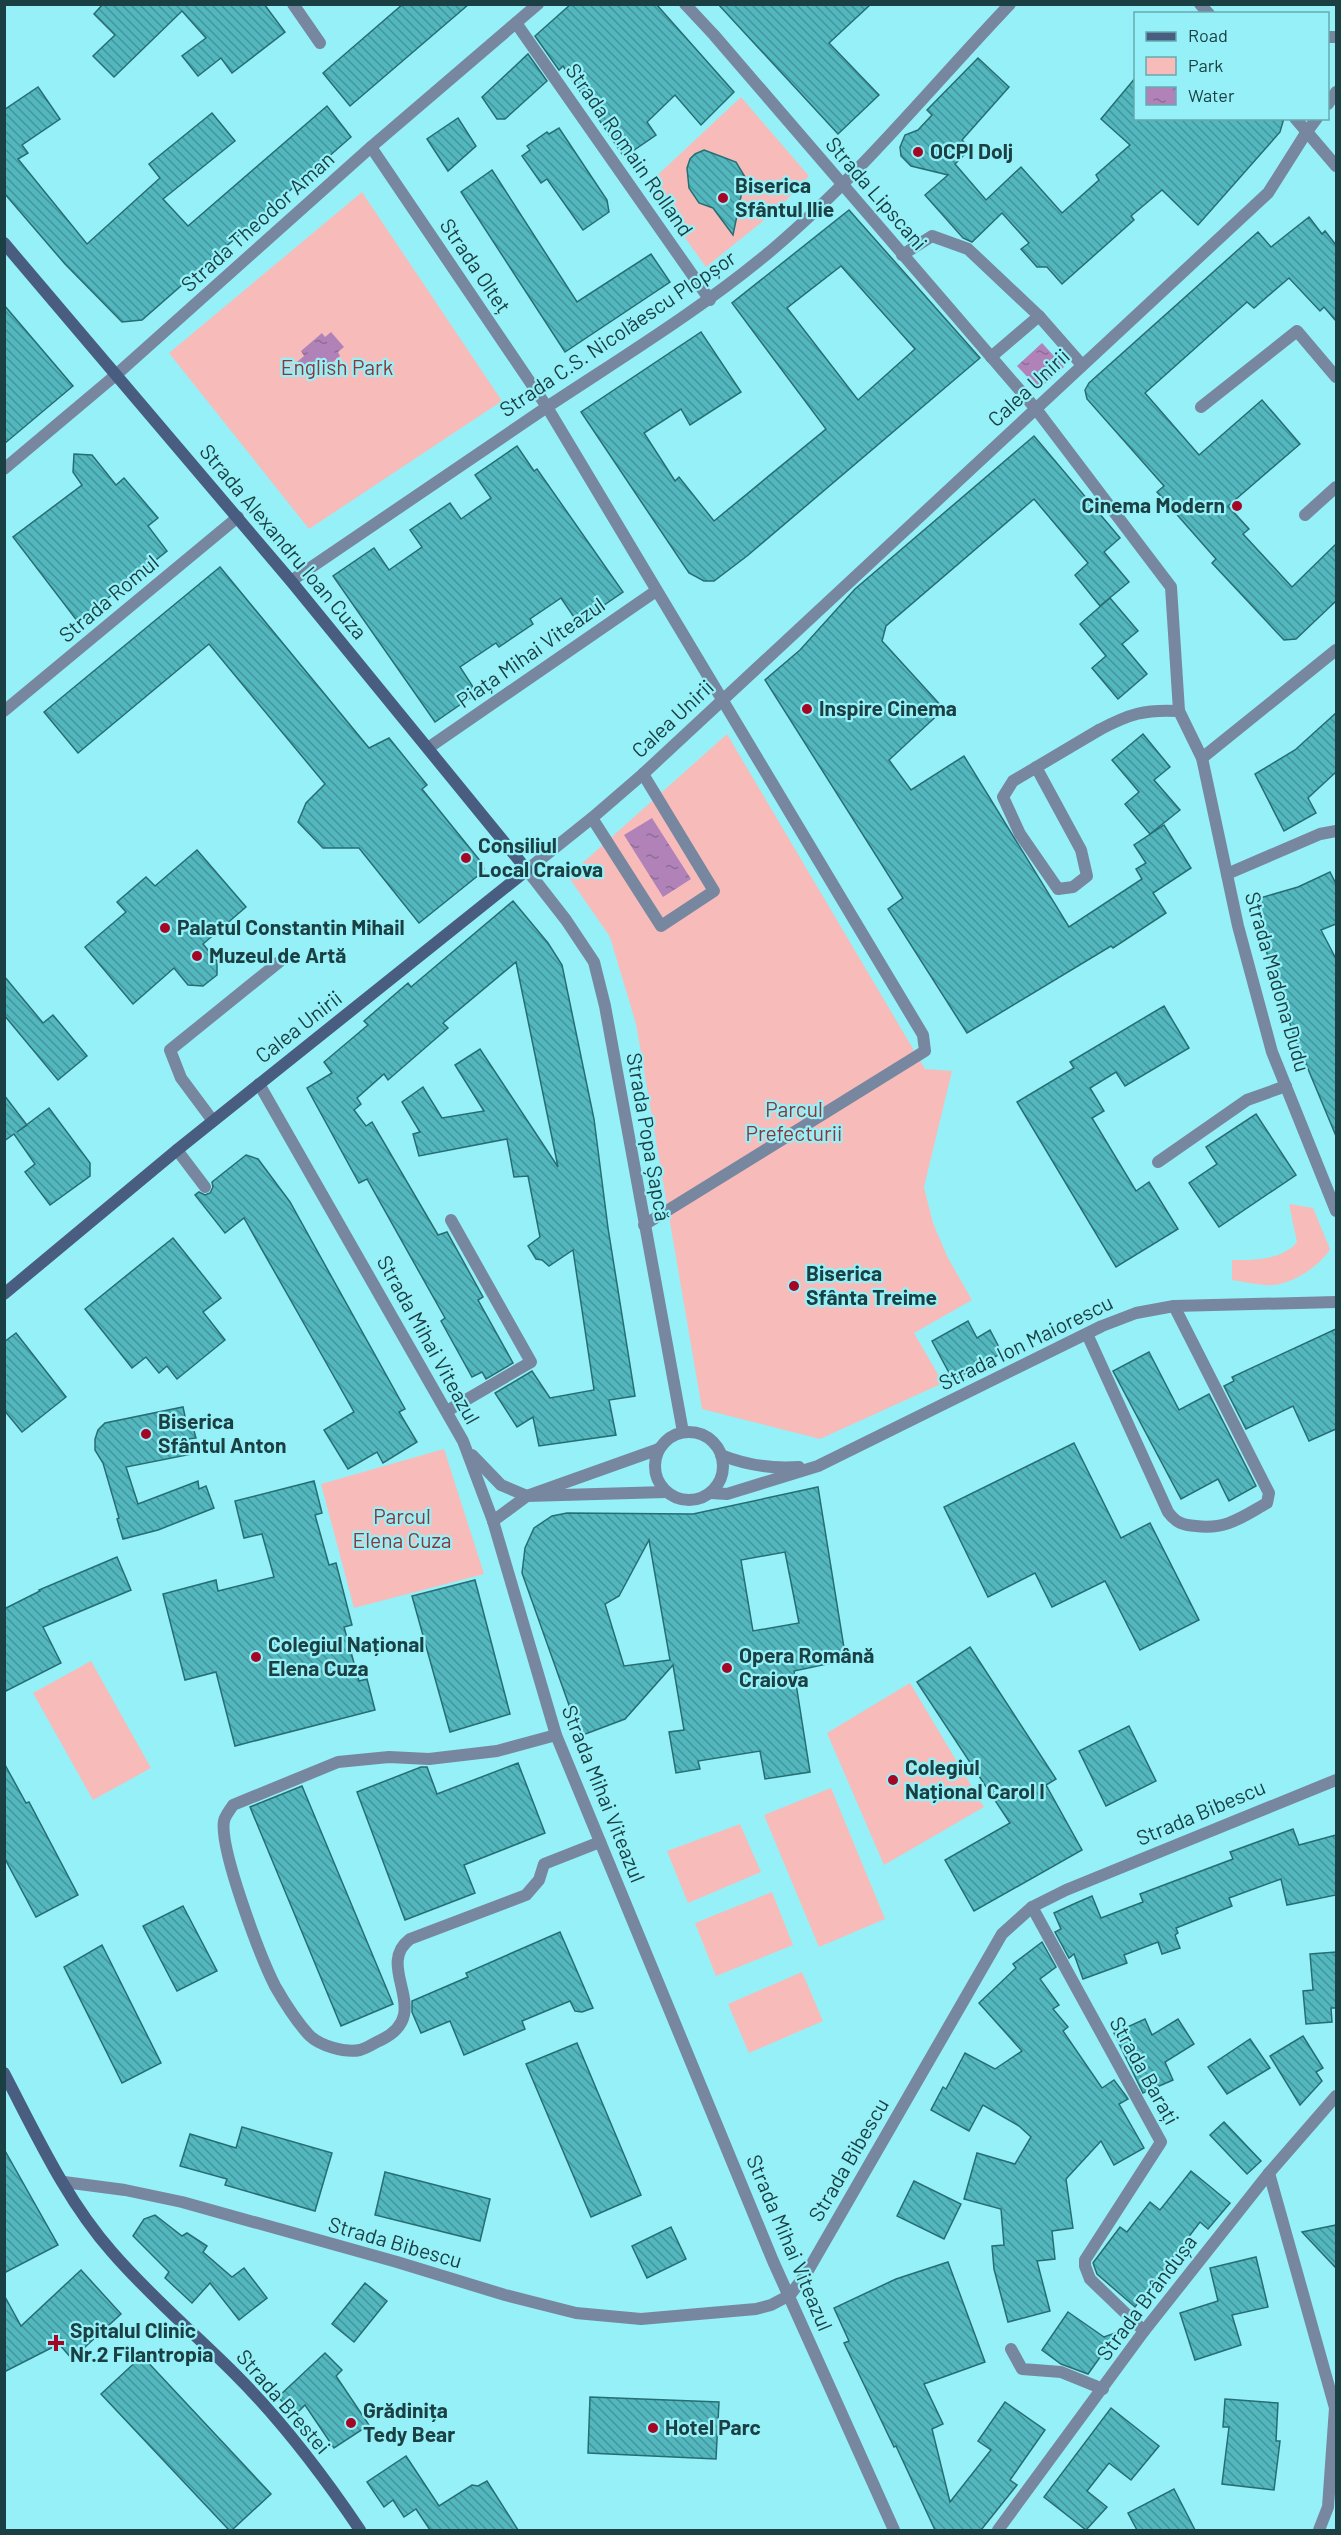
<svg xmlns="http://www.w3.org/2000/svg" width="1341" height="2535" viewBox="0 0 1341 2535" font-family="Barlow,sans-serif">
<defs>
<pattern id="water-ripples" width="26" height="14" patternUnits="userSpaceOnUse" patternTransform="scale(1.5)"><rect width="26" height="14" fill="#b082b8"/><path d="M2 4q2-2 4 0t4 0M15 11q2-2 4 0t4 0" fill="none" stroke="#8e6c97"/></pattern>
<pattern id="building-back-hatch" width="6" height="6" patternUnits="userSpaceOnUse" patternTransform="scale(1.5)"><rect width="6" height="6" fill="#53b7be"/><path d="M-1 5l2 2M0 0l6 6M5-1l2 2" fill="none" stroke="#44969c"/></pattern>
</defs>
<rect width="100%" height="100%" fill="#96f0f7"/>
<!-- green -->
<g fill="#f7bcba">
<path d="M741,97L809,176L778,209L706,267L647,185Z"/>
<path d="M362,192L502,401L309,529L169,353Z"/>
<path d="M727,734L925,1069L952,1071L924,1187L933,1223L948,1258L972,1300L914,1333L943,1383L820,1439L702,1409L636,1024L610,937L568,876Z"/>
<path d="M1289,1204L1313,1208L1330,1249C1320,1266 1295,1282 1275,1285C1262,1286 1245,1282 1232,1280V1260C1253,1260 1283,1260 1297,1242Z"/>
<path d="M444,1449L484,1574L354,1608L321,1484Z"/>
<path d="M91,1661L151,1768L93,1800L33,1693Z"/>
<path d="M910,1683L984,1807L884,1865L827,1733Z"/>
<path d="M831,1788L885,1919L819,1947L764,1815Z"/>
<path d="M740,1824L761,1872L688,1903L667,1851Z"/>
<path d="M772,1892L793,1945L716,1976L695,1923Z"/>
<path d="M802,1972L823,2021L749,2053L728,2004Z"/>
</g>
<!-- water -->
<g fill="url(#water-ripples)">
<path d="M331,332L344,347L338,352L340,356L319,374L316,370L308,376L297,362L304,356L301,351L322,333L325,337Z"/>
<path d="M1042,343L1064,367L1039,389L1017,366Z"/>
<path d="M652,818L691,879L663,897L624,835Z"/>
</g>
<!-- building -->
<g fill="url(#building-back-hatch)" stroke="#276e73" stroke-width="1.5" fill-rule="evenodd">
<path d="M103,4H264L285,32L232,73L221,58L198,76L182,56L206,38L182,11L114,77L93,56L115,35L94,14Z"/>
<path d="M403,4H469L350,106L323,73Z"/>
<path d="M571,4H656L734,92L701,125L675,95L647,122L656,135L624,157L563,66L559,70L535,36Z"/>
<path d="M718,4H871L829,43L879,95L838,134Z"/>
<path d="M528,54L547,81L505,119H497L482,97Z"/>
<path d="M978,58L1009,87L962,140L970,149L955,164L986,200L1021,167L1062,213L1099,180L1096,175L1130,145L1101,119L1136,77V118H1284L1280,132L1198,225L1162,190L1131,216L1134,220L1062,284L1047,267H1037L1021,249L1029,243L1002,213L972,242L963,238L925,195L948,175L911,166L901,156L900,147L905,135L918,130L932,115L927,110Z"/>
<path d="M38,87L60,119L22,145L28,153L18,159L87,244L160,178L149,164L212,113L235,141L163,199L188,226L327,106L351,137L142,320L122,322L65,264L4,193V110Z"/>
<path d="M458,118L476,146L448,171L427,139Z"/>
<path d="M559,128L607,200L609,212L583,230L547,179L541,183L522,156L530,150L527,146L547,132L549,134Z"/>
<path d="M704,150L736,162L745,177L733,235L713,208L699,203L689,188L687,168L690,159L695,154Z"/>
<path d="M492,170L577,302L651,254L670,282L565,352L461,192Z"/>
<path d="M849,210L980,358L747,556L714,581H704L689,573L581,412L701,332L741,392L690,425L681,409L644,433L675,481L679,477L714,521L826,429L732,303ZM841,266L915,349L858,400L787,308Z"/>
<path d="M1309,217L1322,234L1325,231L1336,245V321L1324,307L1320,311L1289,278L1254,308L1247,302L1145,393L1199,455L1262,400L1300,444L1228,506L1249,529L1243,534L1292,587L1336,544V601L1296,639L1284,640L1212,563L1216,559L1157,492L1164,486L1087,399L1085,390L1089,383L1258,232L1271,247Z"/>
<path d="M4,305L73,386L4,444Z"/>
<path d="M1034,436L1120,538L1104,552L1129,582L1100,606L1075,575L1088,563L1034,499L886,626L882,641L944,709L889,760L911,790L964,756L1069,927L1142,879L1136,869L1146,863L1134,845L1164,825L1191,868L1153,893L1166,913L1113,948L1111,946L967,1033L888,909L903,898L765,680L800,650L855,589Z"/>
<path d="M517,446L534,471L537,469L623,592L578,623L561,598L530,619L533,624L499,647L496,643L460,667L477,693L435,722L333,576L374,548L389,570L422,547L410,530L450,503L461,519L491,498L475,475Z"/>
<path d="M74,454L92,455L116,485L124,478L158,518L148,526L167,551L78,622L13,537L82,485L73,472Z"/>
<path d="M220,567L369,748L389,738L427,785L422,789L481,862L484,869L480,874L419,923L359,848H323L298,822L306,803L325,784L209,644L78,753L44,712Z"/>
<path d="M1110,598L1138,631L1122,644L1147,674L1118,699L1092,668L1106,656L1080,624Z"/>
<path d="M1336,713V772L1308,798L1316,813L1284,831L1255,774L1295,750Z"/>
<path d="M1143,734L1170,767L1154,780L1180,810L1150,834L1125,804L1139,792L1112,760Z"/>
<path d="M197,850L246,907L203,944L217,961V975L203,986L188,985L174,968L133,1004L85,947L126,912L117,902L146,877L155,886Z"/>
<path d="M1330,872L1336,884V924L1321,930L1336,959V1136L1293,1033L1259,929L1260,898L1298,887Z"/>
<path d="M513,901L548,943L562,965L594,1119L608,1228L635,1396L609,1400L616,1435L539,1446L533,1417L517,1427L495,1393L532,1371L550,1398L594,1390L573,1250L549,1266L542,1260L536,1259L528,1246L540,1237L528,1176L514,1177L507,1139L419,1156L413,1134L420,1132L402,1102L423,1087L442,1118L484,1111L455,1065L480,1049L558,1167L516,962L443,1023L448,1028L388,1080L384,1074L357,1098L361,1104L354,1110L366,1126L372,1122L438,1235L447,1232L483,1297L478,1300L513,1363L486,1379L482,1372L472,1377L441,1321L445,1318L367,1179L359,1183L307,1088L332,1073L324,1062L368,1025L364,1021L408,983L411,987Z"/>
<path d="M4,976L43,1023L53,1015L87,1056L58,1080L4,1015Z"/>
<path d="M1164,1006L1189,1048L1125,1086L1116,1072L1090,1088L1104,1111L1092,1118L1136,1191L1149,1182L1178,1229L1116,1267L1017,1102L1074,1068L1070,1062Z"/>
<path d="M4,1095L27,1125L17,1132L49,1108L90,1163V1176L50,1205L25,1172L35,1164L14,1134L4,1141Z"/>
<path d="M1256,1114L1296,1175L1219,1227L1189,1183L1217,1164L1206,1147Z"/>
<path d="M246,1155L258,1159L290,1202L405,1409L399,1412L417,1442L383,1463L377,1452L348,1469L324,1430L354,1412L311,1336L244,1218L225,1233L195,1195L199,1192L205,1195L210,1193L213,1187L212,1182Z"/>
<path d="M173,1238L221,1298L203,1312L225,1340L177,1379L167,1366L159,1373L146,1357L132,1368L85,1309Z"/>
<path d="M968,1321L977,1338L990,1330L1002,1353L953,1380L932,1341Z"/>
<path d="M1336,1329V1429L1309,1441L1293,1406L1246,1429L1224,1386L1234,1381L1232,1377Z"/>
<path d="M16,1333L66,1397L22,1432L4,1410V1342Z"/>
<path d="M1149,1352L1179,1410L1209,1394L1256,1486L1229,1501L1218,1479L1181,1499L1113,1371Z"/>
<path d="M183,1407L186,1421L191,1420L196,1438L189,1439L192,1454L126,1467L138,1504L198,1481L199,1489L206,1486L214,1508L158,1530L123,1539L117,1519L119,1518L103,1463L95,1450V1439L98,1430L105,1423Z"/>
<path d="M1074,1443L1121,1538L1150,1523L1199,1620L1140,1650L1105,1581L1052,1607L1035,1573L988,1597L944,1507Z"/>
<path d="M314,1481L322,1513L315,1515L329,1565L336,1563L352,1625L344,1627L359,1681L367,1679L375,1710L235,1746L216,1672L185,1680L163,1594L216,1580L218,1591L274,1577L262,1534L244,1538L235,1501Z"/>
<path d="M818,1487L846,1660L794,1671L810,1772L765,1779L760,1751L698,1761L700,1769L676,1773L669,1732L684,1730L673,1665L625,1719L580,1736L522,1573L525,1548L534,1528L552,1516L567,1513L693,1514ZM649,1540L670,1660L624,1666L605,1604L619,1596ZM785,1552L799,1623L753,1631L741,1560Z"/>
<path d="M117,1557L131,1590L43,1627L61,1663L4,1692V1609L40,1591L39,1590Z"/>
<path d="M475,1580L510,1714L450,1732L412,1596Z"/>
<path d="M970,1647L1056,1779L1046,1785L1082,1850L974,1911L945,1860L1010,1823L917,1682Z"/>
<path d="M1129,1726L1156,1781L1106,1806L1079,1751Z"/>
<path d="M4,1763L26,1803L29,1802L78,1895L36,1917L4,1857Z"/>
<path d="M518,1763L545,1833L464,1865L475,1893L405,1920L357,1792L421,1767H427L437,1794Z"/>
<path d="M302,1786L393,2004L341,2026L250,1807Z"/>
<path d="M1293,1829L1299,1845L1336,1835V1895L1287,1905L1281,1879L1229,1898L1232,1906L1176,1928L1178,1933L1175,1935L1180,1948L1162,1954L1158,1942L1124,1955L1127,1963L1083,1979L1074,1954L1069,1958L1055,1932L1061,1929L1054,1913L1076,1903L1092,1896L1101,1918L1143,1902L1140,1894L1233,1859L1230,1852Z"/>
<path d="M183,1906L217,1971L177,1991L143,1926Z"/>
<path d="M560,1932L593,2008L582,2012L575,2011L570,2001L522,2021L525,2029L464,2055L450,2021L421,2033L412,2012V2001L468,1977L466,1973Z"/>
<path d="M1042,1942L1056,1967L1040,1979L1059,2005L1053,2009L1068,2027L1063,2031L1102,2088L1114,2080L1126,2096L1128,2099L1119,2104L1144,2148L1114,2165L1101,2141L1066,2179L1073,2228L1052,2231L1055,2259L1037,2261L1050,2311L1008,2322L994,2269L992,2246L1004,2245L1001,2209L964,2199L977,2153L1015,2164L1031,2137L1019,2126L983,2105L969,2131L931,2110L943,2087L946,2089L965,2053L995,2069L1022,2051L979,2003L1016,1968L1013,1964Z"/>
<path d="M102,1945L161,2063L122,2083L64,1967Z"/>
<path d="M1336,1952V2008H1331L1332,2022L1306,2024L1303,1991L1313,1990L1310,1954Z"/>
<path d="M1145,2019L1152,2035L1178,2019L1194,2044L1165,2062L1173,2080L1143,2093L1114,2033Z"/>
<path d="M1303,2036L1323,2068L1316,2072L1322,2081L1300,2105L1270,2056Z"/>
<path d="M1250,2039L1270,2068L1227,2094L1208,2067Z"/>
<path d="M577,2043L641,2195L591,2217L526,2064Z"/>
<path d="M1224,2122L1261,2161L1247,2174L1210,2135Z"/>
<path d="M242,2127L332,2153L315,2211L225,2185L227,2179L180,2166L190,2134L236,2148Z"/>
<path d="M4,2149L58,2245L4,2273Z"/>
<path d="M1191,2171L1230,2203L1208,2229L1200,2222L1135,2307L1097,2274L1093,2263L1120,2227L1127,2232L1150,2202L1160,2210Z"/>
<path d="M385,2172L490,2199L480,2241L375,2215Z"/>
<path d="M914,2181L961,2204L944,2239L897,2216Z"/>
<path d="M155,2215L182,2236L187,2233L207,2246L203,2252L232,2277L244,2268L267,2298L239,2320L210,2283L192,2303L165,2278L169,2272L133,2236L144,2219Z"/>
<path d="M1336,2225V2268L1302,2232Z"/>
<path d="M671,2227L686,2259L647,2278L632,2246Z"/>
<path d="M1256,2257L1268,2307L1232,2315L1241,2345L1195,2360L1180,2313L1218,2301L1210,2268Z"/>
<path d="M948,2262L985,2362L924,2384L943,2424L932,2429L950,2502L991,2450L978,2441L1005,2402L1045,2430L1010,2480L1017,2485L981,2530H935L896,2446L894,2447L844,2343L849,2341L834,2308L896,2279Z"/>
<path d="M81,2270L121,2314L72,2359L59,2344L4,2372V2295L21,2326Z"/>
<path d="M365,2283L387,2301L354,2342L332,2324Z"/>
<path d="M1068,2312L1104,2337L1118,2332L1088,2374L1061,2364L1042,2350Z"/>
<path d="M325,2353L342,2370L336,2376L369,2425L334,2448L305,2405L295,2415L278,2397Z"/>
<path d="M142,2356L271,2494L232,2530H229L101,2394Z"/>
<path d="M590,2397L719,2402L716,2459L588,2453Z"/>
<path d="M1225,2399L1278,2403L1276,2441H1280L1274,2490L1222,2484L1229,2427H1223Z"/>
<path d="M1111,2408L1159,2446L1131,2480L1109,2463L1087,2491L1107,2507L1086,2530L1044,2497Z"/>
<path d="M406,2456L439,2506L472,2485L478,2486L487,2481L518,2530H430L416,2509L404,2517L393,2500L384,2507L367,2482Z"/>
<path d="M1174,2489L1195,2530H1137L1128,2513Z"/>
</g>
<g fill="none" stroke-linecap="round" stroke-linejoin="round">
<!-- service -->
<g stroke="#7887a0" stroke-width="12">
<path d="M547,407C624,356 703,308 773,249C860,175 932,86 1010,4"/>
<path d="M1036,767L1081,850L1087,876L1073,887L1058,889L1020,834L1003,797L1013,781L1099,730"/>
<path d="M213,1121L181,1078L170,1050L279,962"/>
<path d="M177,1150L205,1187"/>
<path d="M1158,1162L1247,1100L1286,1086"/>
<path d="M1087,1334L1168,1512C1176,1523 1183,1525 1196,1526C1226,1530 1242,1517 1267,1503L1269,1493L1174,1306"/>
<path d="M447,1411L531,1362L451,1220"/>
<path d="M556,1735L497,1751L429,1759L389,1757L338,1762L233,1805C230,1810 225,1816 224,1821C219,1849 261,1958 275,1986C283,2000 298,2023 309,2035C320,2046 345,2053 360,2050C367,2048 374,2043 381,2040C436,2013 373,1967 410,1939L526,1895L539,1880L544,1864L600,1842"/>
</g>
<!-- pedestrian -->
<g stroke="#7887a0" stroke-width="12">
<path d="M293,4L320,43"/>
<path d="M685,4L714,35L1036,409L1171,587L1179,711"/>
<path d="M516,23L710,300"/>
<path d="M371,147L538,4"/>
<path d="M902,255L932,236L968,249L1039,316L1082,365"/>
<path d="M991,357L1039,316"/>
<path d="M547,407L923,1035L925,1051L644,1225"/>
<path d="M428,748L656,591"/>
<path d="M592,818L661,926L714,891L643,774"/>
<path d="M527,870L592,818L643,774L1268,193L1306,133"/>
</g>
<!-- minor -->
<g stroke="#7887a0" stroke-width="12">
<path d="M1201,407L1297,331L1336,377"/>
<path d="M4,469L117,374L371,147L547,407L291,581"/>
<path d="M1305,515L1336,487"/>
<path d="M4,711L238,517"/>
<path d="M1099,730C1129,714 1145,709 1179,711L1202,758L1238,926L1272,1052L1336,1211"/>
<path d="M1202,758L1336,650"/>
<path d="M1227,874L1320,834L1336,831"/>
<path d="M1032,1907L1161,2142L1085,2260V2266L1090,2279L1144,2331"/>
<path d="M1011,2349L1022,2369L1061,2372L1103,2389"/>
</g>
<!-- tertiary -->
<g stroke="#7887a0" stroke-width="12">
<path d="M1200,4L1209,14"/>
<path d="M1328,37H1336"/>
<path d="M1328,104L1336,92"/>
<path d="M1295,118L1336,166"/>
<path d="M1306,133L1317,118"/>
<path d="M527,870L566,920L594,962L605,1006L683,1432"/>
<path d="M259,1084L463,1441L493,1521L556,1735L773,2261L894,2530"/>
<circle cx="689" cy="1466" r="34"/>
<path d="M472,1455L501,1485L527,1496L666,1492"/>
<path d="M721,1455C746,1465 772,1469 799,1467"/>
<path d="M711,1493L727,1494L818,1466L1102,1326L1136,1313L1174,1306L1336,1302"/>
<path d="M493,1521L527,1496L659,1449"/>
<path d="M1269,2173L1335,2408L1328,2507L1319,2530"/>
<path d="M64,2182L125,2190L182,2202L397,2262L505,2295L576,2313L641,2319L756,2309L771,2305L790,2295L806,2274L1002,1934L1032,1907L1066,1890L1336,1780"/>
<path d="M998,2530L1144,2331L1269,2173L1336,2096"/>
</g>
<!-- secondary -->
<g stroke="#485d80" stroke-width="12">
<path d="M4,243L291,581L527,870L177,1150L4,1294"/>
<path d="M4,2073C36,2134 66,2200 112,2252C150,2296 194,2333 235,2374C283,2422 323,2475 360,2530"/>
</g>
</g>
<!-- markers -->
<g fill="#a40725" stroke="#96f0f7" stroke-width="2">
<circle cx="918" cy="152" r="6"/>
<circle cx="723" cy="198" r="6"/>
<circle cx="1237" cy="506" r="6"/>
<circle cx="807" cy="709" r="6"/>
<circle cx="466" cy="858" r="6"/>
<circle cx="165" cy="928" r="6"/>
<circle cx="197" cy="956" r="6"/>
<circle cx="794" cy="1286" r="6"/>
<circle cx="146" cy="1434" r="6"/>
<circle cx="256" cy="1657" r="6"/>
<circle cx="727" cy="1668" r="6"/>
<circle cx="893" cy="1780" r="6"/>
<path d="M53 2334h6v6h6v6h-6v6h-6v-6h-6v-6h6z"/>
<circle cx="351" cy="2423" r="6"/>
<circle cx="653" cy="2428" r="6"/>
</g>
<g text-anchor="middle" stroke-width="4.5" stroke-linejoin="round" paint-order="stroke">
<!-- street labels -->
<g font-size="21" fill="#1a4043" stroke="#96f0f7">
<text transform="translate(629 150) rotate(55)" y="7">Strada Romain Rolland</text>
<text transform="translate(876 194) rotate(49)" y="7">Strada Lipscani</text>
<text transform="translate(258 222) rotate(-42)" y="7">Strada Theodor Aman</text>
<text transform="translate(475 266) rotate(56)" y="7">Strada Olteț</text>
<text transform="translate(618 334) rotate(-34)" y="7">Strada C.S. Nicolăescu Plopșor</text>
<text transform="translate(1029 388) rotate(-43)" y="7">Calea Unirii</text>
<text transform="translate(283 542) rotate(50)" y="7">Strada Alexandru Ioan Cuza</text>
<text transform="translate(109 599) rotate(-40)" y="7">Strada Romul</text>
<text transform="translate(531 653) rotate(-35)" y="7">Piața Mihai Viteazul</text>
<text transform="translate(673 719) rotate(-43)" y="7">Calea Unirii</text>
<text transform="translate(1277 982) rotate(74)" y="7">Strada Madona Dudu</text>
<text transform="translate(299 1027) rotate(-38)" y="7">Calea Unirii</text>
<text transform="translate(648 1137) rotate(80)" y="7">Strada Popa Șapcă</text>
<text transform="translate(428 1340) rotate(61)" y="7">Strada Mihai Viteazul</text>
<text transform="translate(1026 1343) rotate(-26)" y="7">Strada Ion Maiorescu</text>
<text transform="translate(603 1794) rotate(68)" y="7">Strada Mihai Viteazul</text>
<text transform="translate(1201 1813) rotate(-23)" y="7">Strada Bibescu</text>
<text transform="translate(1144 2071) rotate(61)" y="7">Strada Barați</text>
<text transform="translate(849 2160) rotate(-60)" y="7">Strada Bibescu</text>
<text transform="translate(395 2243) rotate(16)" y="7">Strada Bibescu</text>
<text transform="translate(789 2243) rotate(67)" y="7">Strada Mihai Viteazul</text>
<text transform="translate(1147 2298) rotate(-53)" y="7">Strada Brândușa</text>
<text transform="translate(283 2402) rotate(49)" y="7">Strada Brestei</text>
</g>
<!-- poi labels -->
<g font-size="21" font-weight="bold" fill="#1a4043" stroke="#96f0f7" text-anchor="start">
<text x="930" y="159">OCPI Dolj</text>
<text x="735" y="193">Biserica<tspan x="735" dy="24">Sfântul Ilie</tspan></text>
<text x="1225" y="513" text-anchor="end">Cinema Modern</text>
<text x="819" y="716">Inspire Cinema</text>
<text x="478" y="853">Consiliul<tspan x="478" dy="24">Local Craiova</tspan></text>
<text x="177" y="935">Palatul Constantin Mihail</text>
<text x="209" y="963">Muzeul de Artă</text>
<text x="806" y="1281">Biserica<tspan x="806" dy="24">Sfânta Treime</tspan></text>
<text x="158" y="1429">Biserica<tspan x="158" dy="24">Sfântul Anton</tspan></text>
<text x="268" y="1652">Colegiul Național<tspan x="268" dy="24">Elena Cuza</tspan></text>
<text x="739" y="1663">Opera Română<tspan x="739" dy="24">Craiova</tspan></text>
<text x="905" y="1775">Colegiul<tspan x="905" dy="24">Național Carol I</tspan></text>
<text x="70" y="2338">Spitalul Clinic<tspan x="70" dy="24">Nr.2 Filantropia</tspan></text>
<text x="363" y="2418">Grădinița<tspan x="363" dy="24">Tedy Bear</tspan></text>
<text x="665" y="2435">Hotel Parc</text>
</g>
<!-- park labels -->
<g font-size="21" fill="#8f3437" stroke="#96f0f7">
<text x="337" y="375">English Park</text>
<text x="794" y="1117">Parcul<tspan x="794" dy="24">Prefecturii</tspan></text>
<text x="402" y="1524">Parcul<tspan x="402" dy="24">Elena Cuza</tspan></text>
</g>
</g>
<!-- border -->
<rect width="1341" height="2535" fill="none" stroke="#1a4043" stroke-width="12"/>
<!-- legend -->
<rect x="1134" y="12" width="195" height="108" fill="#96f0f7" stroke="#64aaaf" stroke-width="1.5"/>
<rect x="1146" y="32" width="30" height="9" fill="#485d80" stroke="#64aaaf" stroke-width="1.5"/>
<text x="1188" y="42" font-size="18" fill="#1a4043">Road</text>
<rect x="1146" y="57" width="30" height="18" fill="#f7bcba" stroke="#64aaaf" stroke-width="1.5"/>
<text x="1188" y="72" font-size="18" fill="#1a4043">Park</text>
<rect x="1146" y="87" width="30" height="18" fill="url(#water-ripples)" stroke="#64aaaf" stroke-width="1.5"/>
<text x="1188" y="102" font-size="18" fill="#1a4043">Water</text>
</svg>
